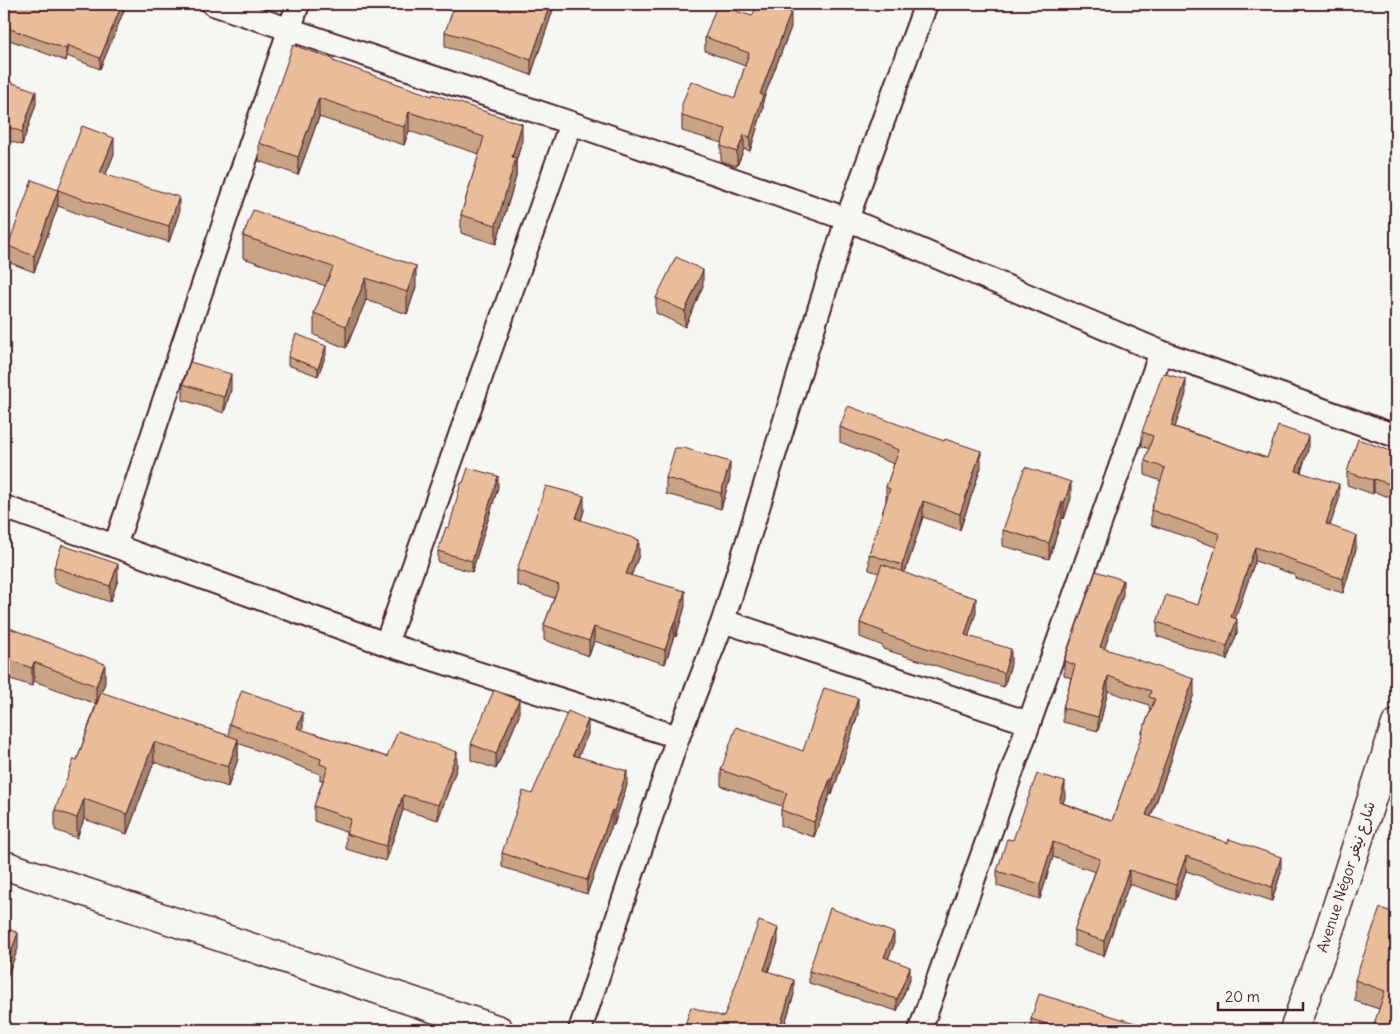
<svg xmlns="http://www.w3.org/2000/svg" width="1400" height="1034" viewBox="0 0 1400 1034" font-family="Delius,'Playpen Sans Arabic',sans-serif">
<rect width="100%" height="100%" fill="#f6f6f2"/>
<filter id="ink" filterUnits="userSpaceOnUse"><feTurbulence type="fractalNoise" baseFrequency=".02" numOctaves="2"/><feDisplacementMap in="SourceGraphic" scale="10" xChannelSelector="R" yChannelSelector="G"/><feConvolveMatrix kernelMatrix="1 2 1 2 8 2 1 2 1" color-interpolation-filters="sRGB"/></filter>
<g filter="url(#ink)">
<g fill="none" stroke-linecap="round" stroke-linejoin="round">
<!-- street casing -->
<g stroke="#4a1f2b" stroke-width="26">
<g id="street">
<path d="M213,4L571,123L847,219L1161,352L1396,436"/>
<path d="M4,507L115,546L386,644L678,737"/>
<path d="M115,546L298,4"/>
<path d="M723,621L1029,723"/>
<path d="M386,644L571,123"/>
<path d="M580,1030L678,737L723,621L847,219L926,4"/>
<path d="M920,1030L1161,352"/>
</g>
</g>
<!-- secondary casing -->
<g stroke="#4a1f2b" stroke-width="31">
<g id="secondary">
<path d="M4,865L499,1030"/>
<path d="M1294,1030L1327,937L1396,724"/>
</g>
</g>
<!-- street -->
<use href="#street" stroke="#f6f6f2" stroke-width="22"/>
<!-- secondary -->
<use href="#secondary" stroke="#f6f6f2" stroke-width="28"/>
</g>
<!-- wall -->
<g fill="#c9a384" stroke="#4a1f2b">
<path d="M4,4H125V8L100,69L67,56L66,61L4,38Z"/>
<path d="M555,4L531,75L478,56L445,47V32Z"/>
<path d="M752,16L791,27L763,100V109L750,151L744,149L737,166L721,161V146L722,143L682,131V116L735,98L745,66L705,51V37Z"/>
<path d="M333,61L522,142L516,161V177L496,244L461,233V215L479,154L409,131L404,145L319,117L298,175L259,161V143Z"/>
<path d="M4,82L36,104L22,145L4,139Z"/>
<path d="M114,154L106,174L179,213L169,242L82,215L58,206L34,272L8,262V246L58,190Z"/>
<path d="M243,236L416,287L407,314L366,300L346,348L314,335V313L326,286L243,258Z"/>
<path d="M703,286L685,327L656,313V298Z"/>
<path d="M326,354L318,376L288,365V357Z"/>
<path d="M183,384L231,390L224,413L183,400Z"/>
<path d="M1186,394L1175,427L1267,458L1308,450L1301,472L1339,499L1330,525L1356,549L1343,593L1295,578V575L1255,561L1235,618L1237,633L1227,660L1157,636V622L1198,605L1216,547L1151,525V510L1161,481L1145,475V461L1149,449L1142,446V432Z"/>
<path d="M840,427L981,467L960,530L923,517L905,573L976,612L968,636L1011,664L1004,687L883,649V646L860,637V623L879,573L869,570V554L886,502V487L894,464L840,442Z"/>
<path d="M1396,453V499L1374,492L1373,494L1347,485V472Z"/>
<path d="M666,478H730L721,509L666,494Z"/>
<path d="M498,487L472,572L438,562V551L449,528Z"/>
<path d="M1071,498L1064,519L1062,518L1049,559L1003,546V530Z"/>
<path d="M584,511L581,520L639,555L631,576L685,606L676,637L674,636L665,664L594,641L589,656L544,640V625L554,598L517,585V570Z"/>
<path d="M54,567L118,580L110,602L54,583Z"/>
<path d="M1123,595L1104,649L1194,694L1177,738L1171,757V761L1151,817L1281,872L1272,901L1186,871L1176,900L1129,884L1104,956L1074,946V931L1095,872L1053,857L1040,899L997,886V871L1013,840L1065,797L1063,803L1112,821L1142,736V732L1150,712L1149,705L1108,691L1098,731L1063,722V708L1071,678L1064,675V661Z"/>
<path d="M4,626L105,683L101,693L229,736V724L303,728L302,730L387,757L457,767L438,820L403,810L386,861L346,849V832L314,821V806L323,780H320V774L238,743V759L228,787L154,762L127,834L84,819L77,838L55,830V810L77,760L96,704L34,681L32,686L4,677Z"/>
<path d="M858,714L832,795L830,794L814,837L781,826V810L782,806L721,786V770L803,751Z"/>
<path d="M519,716L496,769L471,760V744Z"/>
<path d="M588,734L578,756L627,785L614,825L612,824L587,894L502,867V853L532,794Z"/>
<path d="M1396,913V1030L1379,1009L1355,1001V980Z"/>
<path d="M778,942L768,972L794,994L783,1030H684V1028L724,1017Z"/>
<path d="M894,945L888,959L910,979L897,1011L809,983V971Z"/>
<path d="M1031,1019L1158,1030H1031Z"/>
</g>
<!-- shaded-wall -->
<g fill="#a4846c" stroke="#4a1f2b">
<path d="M122,4H125V8L100,69V58Z"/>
<path d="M550,4H555L531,75V60Z"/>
<path d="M791,12V27L763,100V109L750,151V137L760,94Z"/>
<path d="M67,45V56L66,61V49Z"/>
<path d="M36,91V104L22,145V132Z"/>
<path d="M319,98V117L298,175V157Z"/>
<path d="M409,112V131L404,145V127Z"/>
<path d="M522,124V142L516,161V177L496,244V225L512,157Z"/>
<path d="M744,135V149L737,166V152Z"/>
<path d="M114,138V154L100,189V173Z"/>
<path d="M58,190V206L34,272V256Z"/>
<path d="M179,197V213L169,242V226Z"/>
<path d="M416,266V287L407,314V292Z"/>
<path d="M703,270V286L685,327V311Z"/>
<path d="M366,278V300L346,348V326Z"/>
<path d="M326,346V354L318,376V368Z"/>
<path d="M231,374V390L224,413V397Z"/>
<path d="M1186,380V394L1171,440V426Z"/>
<path d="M1308,436V450L1296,485V471Z"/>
<path d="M981,451V467L960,530V514Z"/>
<path d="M730,462V478L721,509V493Z"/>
<path d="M498,476V487L472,572V561Z"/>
<path d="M1374,479V492L1373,494V480Z"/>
<path d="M1071,482V498L1064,519V503Z"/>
<path d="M1339,484V499L1326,538V524Z"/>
<path d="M584,496V511L576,533V518Z"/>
<path d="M923,501V517L902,581V565Z"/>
<path d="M1062,502V518L1049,559V543Z"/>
<path d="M1356,535V549L1343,593V579Z"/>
<path d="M639,540V555L626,589V574Z"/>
<path d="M1255,547V561L1231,631V617Z"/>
<path d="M118,564V580L110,602V586Z"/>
<path d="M1123,580V595L1100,662V647Z"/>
<path d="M685,591V606L676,637V622Z"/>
<path d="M976,598V612L965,649V635Z"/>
<path d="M1237,619V633L1227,660V646Z"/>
<path d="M674,622V636L665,664V650Z"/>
<path d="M594,627V641L589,656V641Z"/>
<path d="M1011,649V664L1004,687V673Z"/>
<path d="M34,662V681L32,686V668Z"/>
<path d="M105,664V683L96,704V686Z"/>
<path d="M1108,676V691L1098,731V717Z"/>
<path d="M1194,679V694L1177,738L1171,757V761L1146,830V815L1177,723Z"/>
<path d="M858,698V714L832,795V779Z"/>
<path d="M519,700V716L496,769V754Z"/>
<path d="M303,713V728L297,743V728Z"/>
<path d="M588,720V734L573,769V755Z"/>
<path d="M238,739V759L228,787V767Z"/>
<path d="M154,742V762L127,834V814Z"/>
<path d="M457,752V767L438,820V805Z"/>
<path d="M627,771V785L614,825V811Z"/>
<path d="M830,779V794L814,837V822Z"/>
<path d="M1065,782V797L1059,816V802Z"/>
<path d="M403,795V810L386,861V846Z"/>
<path d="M84,799V819L77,838V818Z"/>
<path d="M612,810V824L587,894V880Z"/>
<path d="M1053,842V857L1040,899V884Z"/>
<path d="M1186,856V871L1176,900V885Z"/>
<path d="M1281,857V872L1272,901V887Z"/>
<path d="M1129,870V884L1104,956V941Z"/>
<path d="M778,928V942L764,984V970Z"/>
<path d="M18,933V949L4,985V970Z"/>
<path d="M894,933V945L884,969V957Z"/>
<path d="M910,967V979L897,1011V999Z"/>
<path d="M794,980V994L783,1030H779Z"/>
</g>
<!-- building -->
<g fill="#eabd9a" stroke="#4a1f2b">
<path d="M4,4H122L100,58L67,45L66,49L4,27Z"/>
<path d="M455,4H550L531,60L478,41L445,32Z"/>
<path d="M758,4H770L791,12L760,94L763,95L750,137L744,135L737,152L721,146L726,129L682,116V104L691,81L735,98L749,53L705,37L717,5L752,16Z"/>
<path d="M293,45L333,59V61L432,96L433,94L522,124L512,157L516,158L496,225L461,215L484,137L409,112L404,127L319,98L298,157L259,143Z"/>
<path d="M4,80L36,91L22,132L4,125Z"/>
<path d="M82,126L114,138L100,173L179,197L169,226L82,199L58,190Z"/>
<path d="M32,180L58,190L34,256L8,246Z"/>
<path d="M253,210L416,266L407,292L366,278L346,326L314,313L333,267L243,236Z"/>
<path d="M676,257L703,270L685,311L656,298Z"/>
<path d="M296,334L326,346L318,368L288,357Z"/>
<path d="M190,362L231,374L224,397L183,384Z"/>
<path d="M1163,373L1186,380L1171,426L1267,458L1278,426L1308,436L1296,471L1339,484L1326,524L1356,535L1343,579L1295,563L1296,561L1255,547L1231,617L1237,619L1227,646L1157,622L1166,595L1198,605L1220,534L1151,510L1165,468L1145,461L1153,436L1142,432Z"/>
<path d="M848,406L944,441L945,439L981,451L960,514L923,501L902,565L869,554L890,489L886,487L899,450L840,427Z"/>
<path d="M1358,439L1396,453V486L1374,479L1373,480L1347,472Z"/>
<path d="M675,448H684L730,462L721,493L666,478Z"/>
<path d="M1025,467L1071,482L1064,503L1062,502L1049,543L1003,530Z"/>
<path d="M468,468L498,476L472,561L438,551L446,527L449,528L461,483H463Z"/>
<path d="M546,486L584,496L576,518L578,519L639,540L626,574L685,591L676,622H674L665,650L594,627L589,641L544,625L559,585L517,570Z"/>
<path d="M62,545L118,564L110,586L54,567Z"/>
<path d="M882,564L953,591L976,598L965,635L1011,649L1004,673L883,634L884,632L860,623Z"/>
<path d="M1096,571L1123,580L1100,647L1194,679L1177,723L1170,746H1171L1146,815L1228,843L1229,839L1281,857L1272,887L1186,856L1176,885L1129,870L1104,941L1074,931L1100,859L1053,842L1040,884L997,871L1007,839L1013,840L1037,774L1065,782L1059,802L1112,821L1143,732H1142L1155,699L1149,697L1151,691L1108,676L1098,717L1063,708L1075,665L1064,661Z"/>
<path d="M4,626L105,664L96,686L34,662L32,668L4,658Z"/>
<path d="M824,688L858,698L832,779H830L814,822L781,810L787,793L721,770L736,727L803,751Z"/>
<path d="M242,690L303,713L297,728L387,757L398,731L457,752L438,805L403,795L386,846L346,834L351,819L314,806L328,767L320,764L321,759L229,724Z"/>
<path d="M494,690L519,700L496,754L471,744Z"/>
<path d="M101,692L238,739L228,767L154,742L127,814L84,799L77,818L55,810L74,759L77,760Z"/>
<path d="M568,711L588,720L573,755L627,771L614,811L612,810L587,880L502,853L523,791L532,794Z"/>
<path d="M830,908L894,933L884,957L910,967L897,999L809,971Z"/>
<path d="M1380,908L1396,913V1030H1372L1385,991L1355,980Z"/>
<path d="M759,921L778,928L764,970L794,980L779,1030H692L684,1028L691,1007L724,1017Z"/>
<path d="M4,927L18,933L4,970Z"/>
<path d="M1039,994L1158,1030H1056L1057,1027L1031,1019Z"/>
</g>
</g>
<g text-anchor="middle" stroke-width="4" stroke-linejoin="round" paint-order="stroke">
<!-- street labels -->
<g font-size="15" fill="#4a1f2b" stroke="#f6f6f2">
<text transform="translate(1346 877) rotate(-72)" y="5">Avenue Négor شارع نيغر</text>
</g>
</g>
<!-- margin -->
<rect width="1400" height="1034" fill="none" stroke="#f6f6f2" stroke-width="20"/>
<rect x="10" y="10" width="1380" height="1014" fill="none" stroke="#4a1f2b" stroke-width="2" filter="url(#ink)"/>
<!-- scale -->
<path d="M1218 1002v8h85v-8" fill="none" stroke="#4a1f2b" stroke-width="2.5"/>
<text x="1225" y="1002" font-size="15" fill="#4a1f2b" stroke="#f6f6f2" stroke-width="4" paint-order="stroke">20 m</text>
</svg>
